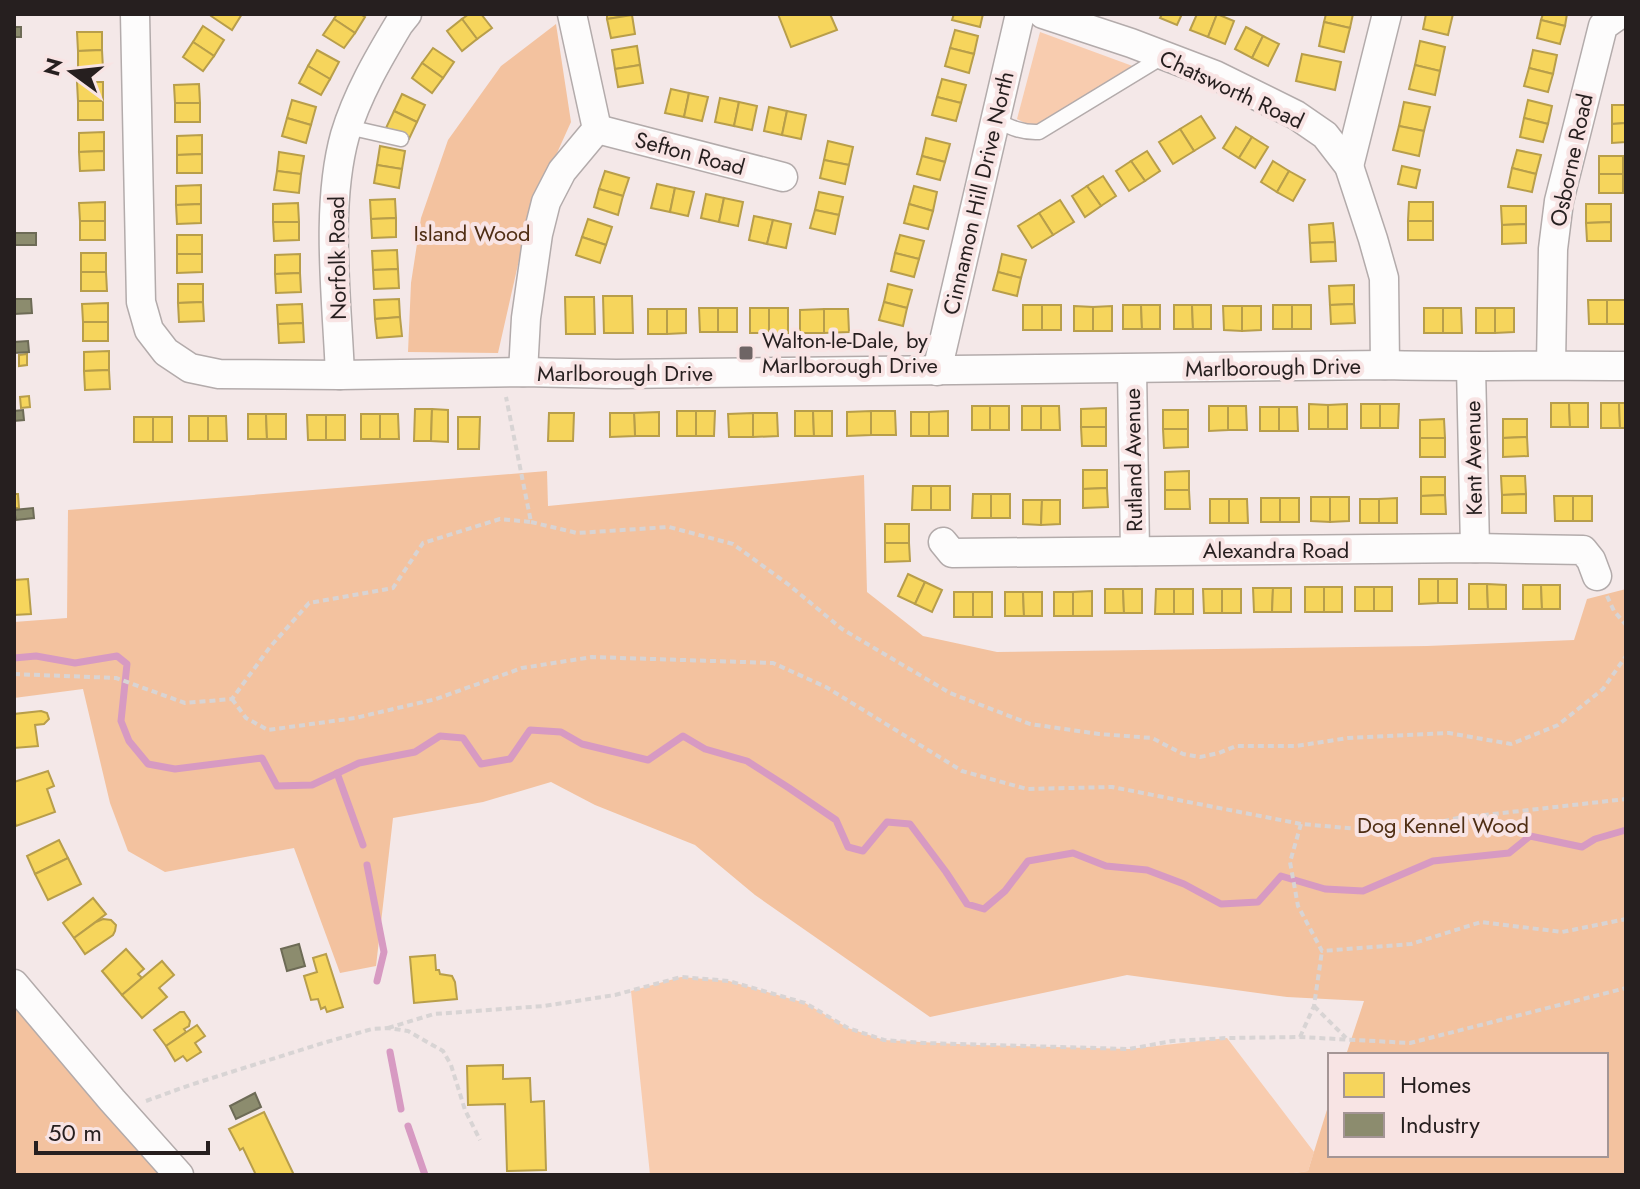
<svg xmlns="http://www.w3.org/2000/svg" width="1640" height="1189" viewBox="0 0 1640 1189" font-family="Jost,sans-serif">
<rect width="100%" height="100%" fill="#f4e8e8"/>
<!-- green -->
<g fill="#f8ccaf">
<path d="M1040,32L1138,68L1035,128L1017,119Z"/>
<path d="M681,977L729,981L805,1003L848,1028L884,1040L976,1045L1129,1049L1227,1038L1314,1152L1308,1171L1280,1175H650L631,991Z"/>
</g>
<!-- forest -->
<g fill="#f3c29f">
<path d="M556,24L571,122L538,195L524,238L498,353L408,352L411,283L421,218L448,140L501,66Z"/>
<path d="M547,471L548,506L864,475L867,592L923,636L997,652L1427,646L1574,640L1587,599L1626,589V1175H1281L1308,1171L1330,1100V1155H1606V1055H1346L1364,1001L1287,997L1127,975L930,1017L755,895L695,845L595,805L551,782L483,802L393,818L376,966L340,973L294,848L165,872L128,851L110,803L83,689L14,698V622L67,618L68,510Z"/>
<path d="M14,1003L159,1173L160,1175H14Z"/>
</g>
<!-- homes -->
<g fill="#f6d55c" stroke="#b89e4a" stroke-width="2">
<path d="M212,14H242L232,30L211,16Z"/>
<path d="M337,14H360L365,17L355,33L334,19Z"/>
<path d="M469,14H481L492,28L477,39L462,19Z"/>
<path d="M607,14H632V15L607,19Z"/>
<path d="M778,14H830L837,30L791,47Z"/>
<path d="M954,14H983L980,27L952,20Z"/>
<path d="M1162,14H1182L1177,25L1160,18Z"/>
<path d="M1197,14H1217L1208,37L1190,30Z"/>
<path d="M1217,14L1234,21L1225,44L1208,37Z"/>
<path d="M1326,14H1353L1350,28L1324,22Z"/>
<path d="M1426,14H1453L1448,35L1423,29Z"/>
<path d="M1543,14H1567L1565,26L1541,20Z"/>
<path d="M632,15L635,34L611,38L607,19Z"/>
<path d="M334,19L355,33L344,48L323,35Z"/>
<path d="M462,19L477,39L462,51L447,31Z"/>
<path d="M1541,20L1565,26L1560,44L1537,38Z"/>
<path d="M1324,22L1350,28L1344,52L1319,46Z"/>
<path d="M203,26L224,40L214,56L193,42Z"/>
<path d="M1246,27L1263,36L1252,58L1235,49Z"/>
<path d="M955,30L978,36L974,54L950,48Z"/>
<path d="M77,32H102V50L78,51Z"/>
<path d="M1263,36L1279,44L1268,66L1252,58Z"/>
<path d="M1420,41L1445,47L1440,71L1415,65Z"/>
<path d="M193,42L214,56L203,71L183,57Z"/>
<path d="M637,46L640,65L615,69L612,50Z"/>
<path d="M433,48L454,62L443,78L422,63Z"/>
<path d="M950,48L974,54L969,73L945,66Z"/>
<path d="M102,50L103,69L78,70V51Z"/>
<path d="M317,50L339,62L330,79L308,66Z"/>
<path d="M1533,50L1557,55L1553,74L1529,68Z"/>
<path d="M1302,54L1341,62L1335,90L1296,81Z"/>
<path d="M422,63L443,78L432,93L412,78Z"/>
<path d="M640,65L643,83L618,87L615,69Z"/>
<path d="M1415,65L1440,71L1435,95L1409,89Z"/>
<path d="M308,66L330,79L321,95L299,83Z"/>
<path d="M1529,68L1553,74L1548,92L1524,86Z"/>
<path d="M942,79L966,85L961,103L937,97Z"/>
<path d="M77,82H103V101H78Z"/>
<path d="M199,84L200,103H175L174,85Z"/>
<path d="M671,89L689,93L684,117L665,113Z"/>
<path d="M689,93L708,97L702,121L684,117Z"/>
<path d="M402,94L425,105L417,122L394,111Z"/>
<path d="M937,97L961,103L956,121L932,115Z"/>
<path d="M720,98L739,102L734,126L715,122Z"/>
<path d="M292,100L316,107L311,125L287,118Z"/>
<path d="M1528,100L1552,106L1548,124L1524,118Z"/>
<rect x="78" y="101" width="25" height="19"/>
<path d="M739,102L757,106L752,130L734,126Z"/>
<path d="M1404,102L1430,107L1424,131L1399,126Z"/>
<rect x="175" y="103" width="25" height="19"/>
<path d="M1612,105H1626V123L1612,124Z"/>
<path d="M769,107L787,111L782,135L764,131Z"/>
<path d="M394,111L417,122L409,139L386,128Z"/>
<path d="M787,111L806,115L801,139L782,135Z"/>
<path d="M1201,116L1215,138L1194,151L1180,129Z"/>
<path d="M287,118L311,125L306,143L282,136Z"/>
<path d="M1524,118L1548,124L1543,142L1520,137Z"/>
<path d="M1626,123V142L1612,143V124Z"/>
<path d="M1399,126L1424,131L1419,156L1393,150Z"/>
<path d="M1236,127L1252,137L1239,158L1223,148Z"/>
<path d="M1180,129L1194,151L1173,164L1159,142Z"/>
<path d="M104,132V151L79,152V133Z"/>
<path d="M202,135V154L177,155V136Z"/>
<path d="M1252,137L1268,147L1255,168L1239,158Z"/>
<path d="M926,138L950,144L945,162L922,156Z"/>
<path d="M828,141L853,147L849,165L824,160Z"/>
<path d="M380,146L405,151L402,169L377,165Z"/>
<path d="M1517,150L1541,155L1536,174L1512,168Z"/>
<path d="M104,151V170L80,171L79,152Z"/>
<path d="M1147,151L1160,171L1145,181L1131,161Z"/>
<path d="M279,152L304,156L301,174L277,171Z"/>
<path d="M202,154V173H177V155Z"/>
<path d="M922,156L945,162L940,180L917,174Z"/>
<rect x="1599" y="156" width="24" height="18"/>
<path d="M824,160L849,165L845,184L820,178Z"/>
<path d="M1131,161L1145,181L1129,191L1116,171Z"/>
<path d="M1273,161L1289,171L1277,192L1261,182Z"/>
<path d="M377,165L402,169L399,188L374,183Z"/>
<path d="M1402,166L1420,170L1416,188L1398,184Z"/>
<path d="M1512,168L1536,174L1532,192L1508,187Z"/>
<path d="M277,171L301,174L299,193L274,190Z"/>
<path d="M605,171L629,178L623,196L599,189Z"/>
<path d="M1289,171L1305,180L1293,201L1277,192Z"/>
<rect x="1599" y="174" width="24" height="19"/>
<path d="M1103,176L1116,196L1101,206L1087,186Z"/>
<path d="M657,184L675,188L670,212L651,208Z"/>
<path d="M201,185V204L176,205V186Z"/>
<path d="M914,186L937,192L933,211L909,204Z"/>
<path d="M1087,186L1101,206L1085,217L1072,196Z"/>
<path d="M675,188L694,192L688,216L670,212Z"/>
<path d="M599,189L623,196L618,215L594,207Z"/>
<path d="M819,192L843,197L839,215L815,210Z"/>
<path d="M706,194L724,198L719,222L701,218Z"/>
<path d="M724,198L743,202L738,226L719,222Z"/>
<path d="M395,199L396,218L371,219L370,200Z"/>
<path d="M1060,200L1074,222L1053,235L1039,213Z"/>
<path d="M105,202V221H80L79,203Z"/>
<path d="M1409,202H1433V221H1408Z"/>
<path d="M298,203L299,222H273V204Z"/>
<path d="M201,204V223L177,224L176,205Z"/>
<path d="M909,204L933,211L928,229L904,223Z"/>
<path d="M1586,204H1611V222L1586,223Z"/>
<path d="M1501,206H1526V224L1502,225Z"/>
<path d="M815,210L839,215L835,234L810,228Z"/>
<path d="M1039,213L1053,235L1032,248L1018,226Z"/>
<path d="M754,216L773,220L767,244L749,240Z"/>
<path d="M396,218V237L372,238L371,219Z"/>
<path d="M588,219L612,227L606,245L582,237Z"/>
<path d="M773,220L791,224L786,248L767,244Z"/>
<rect x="80" y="221" width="25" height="19"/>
<rect x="1408" y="221" width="25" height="19"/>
<path d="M273,222H299V240L274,241Z"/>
<path d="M1611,222V241H1587L1586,223Z"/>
<path d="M1333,223L1335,242L1310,243L1309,225Z"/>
<path d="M1526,224V243L1502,244V225Z"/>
<rect x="177" y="235" width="25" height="19"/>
<path d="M900,235L924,241L919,259L895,253Z"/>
<path d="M582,237L606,245L600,263L576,255Z"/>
<path d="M1335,242L1336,261L1311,262L1310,243Z"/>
<path d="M397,250L398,269L373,270L372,251Z"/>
<rect x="81" y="253" width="25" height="19"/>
<path d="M895,253L919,259L914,277L891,271Z"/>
<path d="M177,254H202V272L177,273Z"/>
<path d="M300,254V273L275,274V255Z"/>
<path d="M1002,254L1026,260L1021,278L998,272Z"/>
<path d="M398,269L399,288L374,289L373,270Z"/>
<path d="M81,272H106L107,291H81Z"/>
<path d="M998,272L1021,278L1017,296L993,290Z"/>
<path d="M300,273L301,292L276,293L275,274Z"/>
<path d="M178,284H203V302L178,303Z"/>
<path d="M888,284L912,290L907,308L884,302Z"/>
<path d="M1354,285V304L1330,305L1329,286Z"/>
<path d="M603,296H632L633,333H604Z"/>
<path d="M565,297H594L595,334H566Z"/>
<path d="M399,299L400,317L375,319L374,300Z"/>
<path d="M1588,300H1607V324H1589Z"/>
<rect x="1607" y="300" width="19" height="24"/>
<path d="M203,302L204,321L179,322L178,303Z"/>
<path d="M884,302L907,308L903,326L879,320Z"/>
<path d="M108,303V322H83L82,304Z"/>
<path d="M302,304L303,323L278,324L277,305Z"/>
<path d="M1354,304L1355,323L1331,324L1330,305Z"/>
<rect x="1023" y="305" width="19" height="25"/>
<rect x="1042" y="305" width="19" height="25"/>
<path d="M1123,305H1141L1142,329H1123Z"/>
<path d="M1141,305H1160V329H1142Z"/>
<path d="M1174,305H1192L1193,329H1174Z"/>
<path d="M1192,305H1211V329H1193Z"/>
<rect x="1273" y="305" width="19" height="24"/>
<rect x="1292" y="305" width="19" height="24"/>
<path d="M1074,306L1093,307V331H1074Z"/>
<path d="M1112,306V331H1093V307Z"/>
<path d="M1223,306H1242V331L1224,330Z"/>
<path d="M1242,306H1261V330L1242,331Z"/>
<path d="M699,308H718V332H700Z"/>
<rect x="718" y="308" width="19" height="24"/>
<rect x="750" y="308" width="19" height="25"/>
<rect x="769" y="308" width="19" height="25"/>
<rect x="1424" y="308" width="19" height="25"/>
<path d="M1443,308H1461L1462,333H1443Z"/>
<rect x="1476" y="308" width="19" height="25"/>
<path d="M1495,308H1514V332L1495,333Z"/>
<rect x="648" y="309" width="19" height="25"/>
<path d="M667,309H686V333L667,334Z"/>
<path d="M824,309V333H800V310Z"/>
<path d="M824,309H848L849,332L824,333Z"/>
<path d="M400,317L402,336L377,338L375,319Z"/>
<rect x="83" y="322" width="25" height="19"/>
<path d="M303,323L304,342L279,343L278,324Z"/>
<path d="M109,351V370L84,371V352Z"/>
<path d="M27,354V365L19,366V355Z"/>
<path d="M109,370L110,389L85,390L84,371Z"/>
<path d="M29,396L30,407L21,408L20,397Z"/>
<path d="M1551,403H1569L1570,427H1551Z"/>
<path d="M1569,403H1588V427H1570Z"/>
<path d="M1601,403H1619L1620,428H1601Z"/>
<path d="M1619,403H1626V428H1620Z"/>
<path d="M1309,404L1328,405V429H1309Z"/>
<path d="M1347,404V429H1328V405Z"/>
<rect x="1361" y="404" width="19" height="24"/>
<path d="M1380,404H1399L1398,428H1380Z"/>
<rect x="972" y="406" width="18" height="24"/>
<rect x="990" y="406" width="19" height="24"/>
<rect x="1022" y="406" width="19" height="24"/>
<path d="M1041,406H1059L1060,430H1041Z"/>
<path d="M1209,406H1228V430L1209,431Z"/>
<path d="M1228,406H1246L1247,430H1228Z"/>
<rect x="1260" y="407" width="19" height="24"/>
<path d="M1279,407H1297L1298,431H1279Z"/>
<path d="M1106,408V427H1081V409Z"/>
<path d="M415,409H432L431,441H414Z"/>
<path d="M432,409L448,410V442L431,441Z"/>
<rect x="1163" y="410" width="25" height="19"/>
<rect x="677" y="411" width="19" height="25"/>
<path d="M696,411H715L714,436H696Z"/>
<path d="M795,411H813L814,436H795Z"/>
<path d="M813,411H832V436H814Z"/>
<path d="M871,411V435L847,436V412Z"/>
<path d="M871,411H895L896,435H871Z"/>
<path d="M948,411V436H929V412Z"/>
<path d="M659,412V436H635L634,413Z"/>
<rect x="911" y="412" width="18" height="24"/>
<path d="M549,413H574L573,441H548Z"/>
<path d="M610,413H634L635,436L610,437Z"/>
<path d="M753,413V437H729L728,414Z"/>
<path d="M753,413H777L778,436L753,437Z"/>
<path d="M248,414H266L267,439H248Z"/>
<path d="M266,414H286V439H267Z"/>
<rect x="361" y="414" width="19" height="25"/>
<path d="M380,414H398L399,439H380Z"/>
<path d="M307,415H326V440H308Z"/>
<rect x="326" y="415" width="19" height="25"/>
<rect x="189" y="416" width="19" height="25"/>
<path d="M208,416H226L227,441H208Z"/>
<rect x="134" y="417" width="19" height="25"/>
<rect x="153" y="417" width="19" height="25"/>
<path d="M458,417H480L479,449H458Z"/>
<path d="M1444,419L1445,438H1420V420Z"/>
<path d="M1503,419H1527V437L1503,438Z"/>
<path d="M1081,427H1106V446H1082Z"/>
<path d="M1163,429H1188V447L1164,448Z"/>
<path d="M1527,437L1528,456L1503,457V438Z"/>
<rect x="1420" y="438" width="25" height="19"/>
<path d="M1083,470H1107V488L1083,489Z"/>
<path d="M1189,471V490H1165V472Z"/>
<path d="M1501,476H1525L1526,494L1502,495Z"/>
<path d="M1421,477H1445V495L1421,496Z"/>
<path d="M913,486H931V510H912Z"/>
<rect x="931" y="486" width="19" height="24"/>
<path d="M1107,488L1108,507L1083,508V489Z"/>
<path d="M1165,490H1189L1190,509H1165Z"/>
<path d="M14,494H18L19,508H14Z"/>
<path d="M973,494H991V518H972Z"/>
<rect x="991" y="494" width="19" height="24"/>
<path d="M1526,494V513H1502V495Z"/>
<path d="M1445,495L1446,514H1421V496Z"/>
<path d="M1554,496H1573V521H1555Z"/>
<rect x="1573" y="496" width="19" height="25"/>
<path d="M1311,497H1330V522L1311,521Z"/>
<path d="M1330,497H1349V521L1330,522Z"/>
<rect x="1261" y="498" width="19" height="24"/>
<rect x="1280" y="498" width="19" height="24"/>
<path d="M1397,498V523H1379V499Z"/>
<rect x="1210" y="499" width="19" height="24"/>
<path d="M1229,499H1247L1248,523H1229Z"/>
<rect x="1360" y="499" width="19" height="24"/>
<path d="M1023,500H1042L1041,525L1023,524Z"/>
<path d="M1042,500H1060V524L1041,525Z"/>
<rect x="885" y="524" width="24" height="19"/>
<path d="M885,543H909L910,561L885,562Z"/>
<path d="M908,574L925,582L915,604L898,596Z"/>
<path d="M28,579L31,614L14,615V580Z"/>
<path d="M1419,579H1438V603L1419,604Z"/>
<rect x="1438" y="579" width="19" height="24"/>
<path d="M925,582L942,590L932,612L915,604Z"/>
<path d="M1469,584H1487L1488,609H1469Z"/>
<path d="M1487,584L1506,585V609H1488Z"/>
<path d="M1523,585H1541L1542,609H1523Z"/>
<path d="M1541,585H1560V609H1542Z"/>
<rect x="1305" y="587" width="19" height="25"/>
<rect x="1324" y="587" width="18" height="25"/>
<rect x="1355" y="587" width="19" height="24"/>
<rect x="1374" y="587" width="18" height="24"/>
<path d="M1253,588H1273L1272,612H1254Z"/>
<path d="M1273,588H1291V612H1272Z"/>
<path d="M1105,589H1123L1124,613H1105Z"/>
<path d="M1123,589H1142V613H1124Z"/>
<path d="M1156,589H1174V614H1155Z"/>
<rect x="1174" y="589" width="19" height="25"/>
<path d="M1203,589H1222V613H1204Z"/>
<rect x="1222" y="589" width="19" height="24"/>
<path d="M1092,591V616H1073V592Z"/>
<rect x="954" y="592" width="19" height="25"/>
<rect x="973" y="592" width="19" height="25"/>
<path d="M1005,592H1023L1024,616H1005Z"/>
<path d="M1023,592H1042V616H1024Z"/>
<rect x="1054" y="592" width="19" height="24"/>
<path d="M41,711L47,713L49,719L44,724L35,725L38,746L14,748V714Z"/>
<path d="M48,771L54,786L47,789L55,812L16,826L14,820V782Z"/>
<path d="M59,840L68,858L35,874L27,856Z"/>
<path d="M68,858L81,884L48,900L35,874Z"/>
<path d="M93,898L106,914L74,938L63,923Z"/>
<path d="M103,919L111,920L116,925L115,931L113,935L85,954L74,938L96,922Z"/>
<path d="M126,949L144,969L138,974L142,978L122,995L102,971Z"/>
<path d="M326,954L343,1007L327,1012L325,1007L321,1009L318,999L311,1000L304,976L317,972L313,958Z"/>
<path d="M435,955L436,970H439L440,974L452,976L455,982L457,999L414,1003L410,957Z"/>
<path d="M162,961L174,975L159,988L167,997L142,1018L122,995Z"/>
<path d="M180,1012H184L190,1021L189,1026L184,1029L186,1032L166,1046L154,1030Z"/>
<path d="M197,1025L205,1036L195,1043L201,1052L187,1061L183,1056L175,1061L166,1046Z"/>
<path d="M503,1065V1079L530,1078L531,1102L544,1101L546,1170L507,1171L505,1104L468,1105L467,1066Z"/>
<path d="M264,1112L294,1175H256L243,1148L240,1150L229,1129Z"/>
</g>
<!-- industry -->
<g fill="#8c8c6e" stroke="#6d6b56" stroke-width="2">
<rect x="14" y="27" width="7" height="10"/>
<rect x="14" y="233" width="22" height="12"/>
<path d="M14,299H31L32,313L14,314Z"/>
<path d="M28,341L29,352L14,353V342Z"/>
<path d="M23,410L24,420L14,421V411Z"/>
<path d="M33,508L34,518L16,520L14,510Z"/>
<path d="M299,944L305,966L287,971L281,949Z"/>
<path d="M255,1093L261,1107L236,1119L230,1106Z"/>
</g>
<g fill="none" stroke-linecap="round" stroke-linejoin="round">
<!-- stream -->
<g stroke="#d79ac2" stroke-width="7">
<path d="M14,658L36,656L75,663L117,656L127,664L121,721L129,741L148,764L175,769L262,758L277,786L312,785L359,763L415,752L440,736L463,738L481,764L510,759L530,730L561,732L582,744L648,760L683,736L705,749L747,761L789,788L836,820L848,847L863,851L887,822L910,824L946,872L967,904L984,909L1005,891L1028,861L1073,853L1106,866L1147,870L1184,884L1221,904L1258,902L1281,876L1325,889L1363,891L1433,861L1509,853L1530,836L1582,847L1595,839L1626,830"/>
<path d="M337,773L363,845"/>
<path d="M367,865L384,952L377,981"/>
<path d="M390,1052L401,1109"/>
<path d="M408,1126L425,1175"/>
</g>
<!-- lane casing -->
<g stroke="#b3abab" stroke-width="17">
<g id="lane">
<path d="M995,120C1010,127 1022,133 1039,132L1164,56"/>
<path d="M348,127L401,139"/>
</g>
</g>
<!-- street casing -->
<g stroke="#b3abab" stroke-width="31">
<g id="street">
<path d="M135,14L141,302L149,330L166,352L190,368L219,374L340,375L523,372L616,374L1385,365C1466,367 1546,365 1626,366"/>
<path d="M1043,14L1131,43L1215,75L1296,115L1325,135L1349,166L1373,239L1384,278L1385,365"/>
<path d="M597,129L783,177"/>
<path d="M1349,166L1387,14"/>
<path d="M1551,365L1553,249L1559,201L1603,26L1620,14"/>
<path d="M1471,367L1475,548"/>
<path d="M1132,369L1135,551"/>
<path d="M937,371L1020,14"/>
<path d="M523,372L526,318L538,234L546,202L562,171L597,129L572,14"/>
<path d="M340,375C337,300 325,207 345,135C357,95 378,59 399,24L407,14"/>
<path d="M943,542L952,553L1475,548L1583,550L1591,560L1597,576"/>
<path d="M14,984L112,1100L179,1175"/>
</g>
</g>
<!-- path -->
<g stroke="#d8d4d4" stroke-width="4" stroke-dasharray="6 4" stroke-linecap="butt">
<path d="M531,522L577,533L669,527L733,544L789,585L842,629L950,693L1030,724L1099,734L1152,738L1183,754L1200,757L1219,753L1236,746H1296L1348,738L1449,733L1511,744L1558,725L1603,689L1626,656"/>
<path d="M1607,596L1614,611L1626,625"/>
<path d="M14,674L116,678L185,703L232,699L270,647L309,603L393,588L423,543L500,519L531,522L506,397"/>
<path d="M232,699L246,718L268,730L355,718L436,699L522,668L592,657L773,663L826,687L962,771L1027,789L1112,787L1301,824L1394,832L1458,818L1626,799"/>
<path d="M1301,824L1290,862L1298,906L1322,951L1411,944L1481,922L1562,932L1626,919"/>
<path d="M1314,1006L1346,1038"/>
<path d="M388,1028L434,1014L544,1006L615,995L681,977L729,981L805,1003L848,1028L884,1040L924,1043L1129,1049L1172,1041L1227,1038L1300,1037L1410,1043L1626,988"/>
<path d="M1300,1037L1314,1006L1322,951"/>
<path d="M146,1101L190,1085L323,1043L372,1029L388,1028L408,1031L443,1051L451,1065L465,1110L480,1140"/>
</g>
<!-- lane -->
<use href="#lane" stroke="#fdfcfc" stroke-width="14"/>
<!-- street -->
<use href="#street" stroke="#fdfcfc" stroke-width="28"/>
</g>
<!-- markers -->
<rect fill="#6e6565" stroke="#f8e4e4" stroke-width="3" x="738" y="345" width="16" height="16" rx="4"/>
<g text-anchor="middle" stroke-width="8" stroke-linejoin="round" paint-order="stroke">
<!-- street labels -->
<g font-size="22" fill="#261f1f" stroke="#f8e4e4">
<text transform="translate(1232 89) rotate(25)" y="8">Chatsworth Road</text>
<text transform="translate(690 153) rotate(15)" y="8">Sefton Road</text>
<text transform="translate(1571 160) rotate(-78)" y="8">Osborne Road</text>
<text transform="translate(978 193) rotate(-77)" y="8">Cinnamon Hill Drive North</text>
<text transform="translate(337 258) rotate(-91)" y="8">Norfolk Road</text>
<text transform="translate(1273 367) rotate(-1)" y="8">Marlborough Drive</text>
<text x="625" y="381">Marlborough Drive</text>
<text transform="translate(1473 458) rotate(-91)" y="8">Kent Avenue</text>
<text transform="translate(1133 460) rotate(-91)" y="8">Rutland Avenue</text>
<text x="1276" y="558">Alexandra Road</text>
</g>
<!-- park labels -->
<g font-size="22" fill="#4f2e14" stroke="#f8e4e4">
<text x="472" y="241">Island Wood</text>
<text x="1443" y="833">Dog Kennel Wood</text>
</g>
<!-- poi labels -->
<g font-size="22" fill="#261f1f" stroke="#f8e4e4" text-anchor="start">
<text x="762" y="348">Walton-le-Dale, by<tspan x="762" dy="25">Marlborough Drive</tspan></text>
</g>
</g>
<!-- border -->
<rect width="1640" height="1189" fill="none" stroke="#261f1f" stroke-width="32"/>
<!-- legend -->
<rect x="1328" y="1053" width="280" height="104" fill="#f8e4e4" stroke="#a49595" stroke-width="2"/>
<rect x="1344" y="1073" width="40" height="24" fill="#f6d55c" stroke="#a49595" stroke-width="2"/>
<text x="1400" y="1093" font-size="24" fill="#261f1f">Homes</text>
<rect x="1344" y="1113" width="40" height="24" fill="#8c8c6e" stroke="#a49595" stroke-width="2"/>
<text x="1400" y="1133" font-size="24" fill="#261f1f">Industry</text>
<!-- north arrow -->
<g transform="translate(72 72) rotate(285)" stroke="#f8e4e4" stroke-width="6" paint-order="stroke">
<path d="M0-6L14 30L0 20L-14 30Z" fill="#261f1f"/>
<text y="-12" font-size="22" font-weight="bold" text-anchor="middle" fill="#261f1f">N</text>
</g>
<!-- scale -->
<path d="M36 1141v12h172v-12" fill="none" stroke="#261f1f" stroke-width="4"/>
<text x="48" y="1141" font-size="24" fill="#261f1f" stroke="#f8e4e4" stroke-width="6" paint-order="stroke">50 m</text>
</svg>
